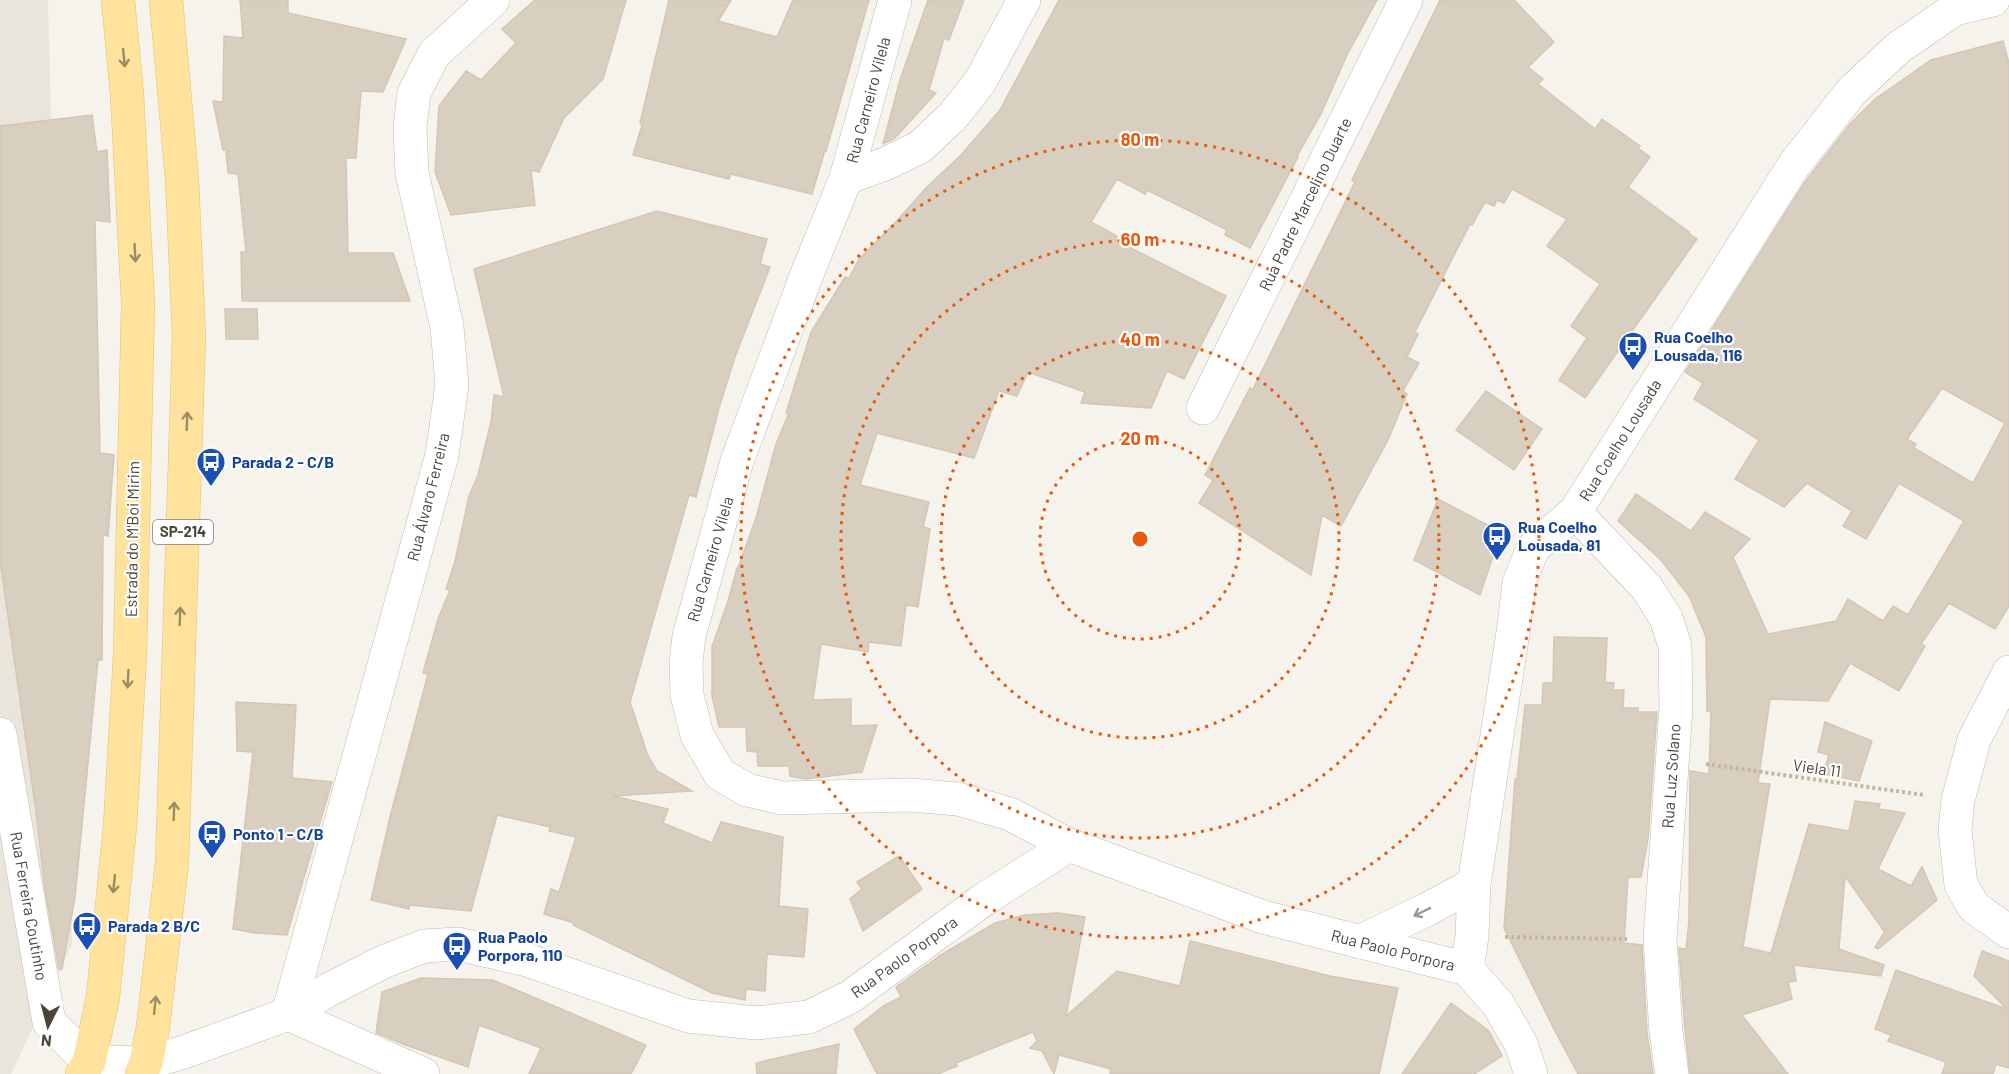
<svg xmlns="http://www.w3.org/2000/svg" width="2009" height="1074" viewBox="0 0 2009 1074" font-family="Barlow,sans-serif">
<rect width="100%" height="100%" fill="#f6f3ec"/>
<!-- residential -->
<path fill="#eae5da" d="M0,0H48L72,944L11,1074H0Z"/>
<!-- building -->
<g fill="#d8cfc1" stroke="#d3c7b4" stroke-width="1.5" fill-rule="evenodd">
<path d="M240,0H288V13L406,39L383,92L361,91L356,158H346L348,253H393L410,301H242L241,252H246L238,174L228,173L226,150H223L213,101L223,102L224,36L243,38Z"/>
<path d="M535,0H626L603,79L564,118L539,172L531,170L535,205L451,215L435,172L439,106L466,71L481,80L516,43L502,29Z"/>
<path d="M669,0H731L718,21L777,37L793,0H869L826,151L825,150L812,194L731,174L729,179L633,155L642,125L640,123Z"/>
<path d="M928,0H964L949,40L944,38L929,90L936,93L894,139L883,144L900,80Z"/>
<path d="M1059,0H1377L1347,55L1321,114L1297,156L1298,157L1250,248L1225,235L1227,230L1196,214L1147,190L1145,194L1117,179L1091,222L1117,236L1115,240L1226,296L1184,379L1167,371L1151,408L1081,403L1085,392L1028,372L1017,396L999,391L974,458L877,433L860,485L929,502L923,527L930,529L918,607L906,605L901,646L869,642L868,652L821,644L813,700L851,699V726L877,725L862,772L805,779L790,776L789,766H758L757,752L747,751L746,727H719L712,696V647L728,601L737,568H738L756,518L776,444L789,413H786L811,332L845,277L849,278L859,259L893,225L926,188L961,155L1000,110Z"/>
<path d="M1440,0H1514L1554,42L1528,67L1543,79L1538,84L1595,129L1602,119L1640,146L1638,148L1650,157L1628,187L1689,232L1688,233L1697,239L1585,398L1559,380L1587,338L1571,326L1600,284L1547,246L1567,219L1512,189L1504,203L1497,200L1494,206L1485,202L1472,225L1470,224L1415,332L1418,334L1407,357L1419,363L1403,391L1407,394L1388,440L1341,526L1322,515L1311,575L1199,503L1213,480L1205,475L1250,388L1253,389L1355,182L1352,180Z"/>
<path d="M2003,41L2009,63V606L1995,629L1949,603L1921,644L1925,646L1899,691L1850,663L1828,701L1770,699L1758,783L1770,784L1743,947L1771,953L1809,824L1849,831L1855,801L1880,804L1879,809L1905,813L1878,869L1911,886L1922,867L1937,900L1878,949L1875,947L1886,930L1884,931L1845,876L1839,949L1884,965L1881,976L1794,965L1796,981L1788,982L1792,999L1742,1015L1788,1074H1690L1685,1030L1679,948L1686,949L1689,921L1690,771L1709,774L1711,712L1707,711L1706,637L1689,596L1661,560L1618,521L1636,494L1691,531L1705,512L1750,539L1733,557L1768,634L1836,621L1848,599L1883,621L1893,606L1908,615L1964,521L1899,483L1866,539L1843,526L1852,511L1807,483L1784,507L1735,479L1759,440L1694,399L1703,383L1685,372L1805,182L1850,124L1875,99L1931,60ZM1942,388L2005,423L1973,483L1914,448L1916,444L1907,439Z"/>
<path d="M92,115L97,152L107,150L110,222L95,220L100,453L114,455L108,536L103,535L102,660H98L75,897L62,969H59L45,889L36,811L0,560V126Z"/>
<path d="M657,211L767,239L760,264L770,267L735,357L719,408L696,497L689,495L630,702L648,756L657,771L692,791L613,796L668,809L663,823L712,843L721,822L783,837L779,906L808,909L804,957L767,954L765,991L746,989L745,1000L712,993L573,925L574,923L544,914L551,889L559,892L576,837L549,831L550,827L497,815L471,911L409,905V909L371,900L390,817L428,674L423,673L438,619L450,590L446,589L455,561L469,496L478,475L491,422L494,395L504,397L474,269Z"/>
<path d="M225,309H257L258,339H226Z"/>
<path d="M1486,391L1542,429L1514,470L1456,430Z"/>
<path d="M1438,499L1501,532L1480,595L1414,560Z"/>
<path d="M1554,637L1607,638L1605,682L1614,683L1613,690H1624L1623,708H1638V712H1657L1648,839L1641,877H1628L1624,943L1642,945L1647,1033L1653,1074H1578L1555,1031L1504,928L1515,779H1517L1525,705H1542L1543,683H1553Z"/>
<path d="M236,702L296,705L292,778L332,782L287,935L255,933L233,929L253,752L237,751Z"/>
<path d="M1825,722L1872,741L1859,781L1823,774L1829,755L1818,752Z"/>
<path d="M899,856L922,889L863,931L850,899L862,889L857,882Z"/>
<path d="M1058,913L1085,917L1066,1016L1117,971L1180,986L1190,941L1330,976L1398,988L1379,1074H1110L1111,1069L1059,1055L1054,1074L1042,1051L1030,1048L1037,1041L1033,1032L956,1063L957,1066L938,1074H877L854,1029L885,1005L901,997L896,987L941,955L995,923L1025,915Z"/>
<path d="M1982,951L2009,961V1068L1996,1064L1993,1074H1942L1946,1062L1888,1041L1891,1035L1875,1029L1896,970L2007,1009L1974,976Z"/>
<path d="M421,978L493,980L646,1045L631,1074H529L541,1048L479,1025L468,1067L403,1044L376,1033L382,992Z"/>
<path d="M1451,1003L1489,1031L1502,1056L1474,1074H1402Z"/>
<path d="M839,1044L836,1074H757L756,1063Z"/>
</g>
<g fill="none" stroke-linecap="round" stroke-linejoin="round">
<!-- minor casing -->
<g stroke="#c2bbae" stroke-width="34">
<g id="minor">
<path d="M895,0L846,178L807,274L737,461L689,636L686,663L687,695L697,735L720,774L747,790L782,798L910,795L958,799L1010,814L1069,845L1263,917L1467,969L1498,1004L1521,1044L1531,1074"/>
<path d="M846,178L885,164L920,147L952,117L980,82L1024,0"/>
<path d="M1203,408L1406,0"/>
<path d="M1575,512L1647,588L1666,618L1675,646L1676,708L1660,939L1666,1032L1672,1074"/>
<path d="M2009,672L1974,740L1958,800L1955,830L1961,885L1974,907L2009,932"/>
<path d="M0,734L49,1022L89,1062L146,1063L184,1052L288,1014L330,989L383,962L424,946L458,944L527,960L688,1016L756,1023L809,1017L850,997L983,900L1069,845"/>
<path d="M1359,942L1428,909L1474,884"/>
<path d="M1467,969L1472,936L1474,884L1514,626L1519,583L1533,548L1575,512L1794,165L1851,92L1898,48L1955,9L1993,0"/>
<path d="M288,1014L442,455L452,385L447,327L412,173L410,127L414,93L434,54L493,0"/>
<path d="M288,1014L423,1074"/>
</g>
</g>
<!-- major casing -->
<g stroke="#e6c16a" stroke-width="34">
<g id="major">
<path d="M82,1074L89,1062L103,997L120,826L130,655L138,303L127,94L118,0"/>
<path d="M141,1074L146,1063L153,1027L172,863L189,336L182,179L166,0"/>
</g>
</g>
<!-- path -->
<g stroke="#c4b79f" stroke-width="4" stroke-dasharray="3 3" stroke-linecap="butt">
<path d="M1706,764L1924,795"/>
<path d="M1505,937L1627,939"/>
</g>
<!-- minor -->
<use href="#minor" stroke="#fff" stroke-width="33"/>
<!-- major -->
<use href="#major" stroke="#ffe39c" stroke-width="33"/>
</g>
<!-- one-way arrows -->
<defs><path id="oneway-shaft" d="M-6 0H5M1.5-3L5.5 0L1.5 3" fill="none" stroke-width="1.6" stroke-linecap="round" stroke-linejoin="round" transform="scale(1.5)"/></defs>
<g stroke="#9c8c66">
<use href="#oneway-shaft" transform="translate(124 58) rotate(84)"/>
<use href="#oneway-shaft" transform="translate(135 253) rotate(87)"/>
<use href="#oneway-shaft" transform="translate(187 421) rotate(-88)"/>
<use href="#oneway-shaft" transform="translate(180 616) rotate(-88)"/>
<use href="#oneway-shaft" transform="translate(128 679) rotate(93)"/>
<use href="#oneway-shaft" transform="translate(174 811) rotate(-88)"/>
<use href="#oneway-shaft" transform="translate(114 884) rotate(96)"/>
<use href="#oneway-shaft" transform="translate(155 1005) rotate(-84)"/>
</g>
<use stroke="#9c9892" href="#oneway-shaft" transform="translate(1422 912) rotate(154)"/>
<!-- distance rings -->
<g fill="none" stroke="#e8590c" stroke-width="3" stroke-dasharray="3 6">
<circle cx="1140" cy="539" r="100"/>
<circle cx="1140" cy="539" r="199"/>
<circle cx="1140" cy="539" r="299"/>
<circle cx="1140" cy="539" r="399"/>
</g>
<!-- icons -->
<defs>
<g id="bus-pin" transform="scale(1.5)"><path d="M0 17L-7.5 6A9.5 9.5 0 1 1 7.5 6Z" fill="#1a4fb4" stroke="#fff"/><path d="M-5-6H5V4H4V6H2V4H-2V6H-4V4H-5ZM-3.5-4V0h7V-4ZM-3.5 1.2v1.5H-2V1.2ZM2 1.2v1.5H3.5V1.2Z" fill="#fff"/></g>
</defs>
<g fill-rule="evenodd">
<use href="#bus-pin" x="1633" y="346"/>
<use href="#bus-pin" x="211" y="462"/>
<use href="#bus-pin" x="1497" y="536"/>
<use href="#bus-pin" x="212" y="834"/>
<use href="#bus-pin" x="87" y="926"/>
<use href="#bus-pin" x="457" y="946"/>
</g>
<g text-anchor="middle" stroke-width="4.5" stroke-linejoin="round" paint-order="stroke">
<!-- shield labels -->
<rect fill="#fff" stroke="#817c74" stroke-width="1.5" x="153" y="520" width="60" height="24" rx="4.5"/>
<g font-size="15" font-weight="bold" fill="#4b4439">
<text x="183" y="537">SP-214</text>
</g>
<!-- street labels -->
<g font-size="16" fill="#4b4439" stroke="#fff">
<text transform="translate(868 100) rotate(-75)" y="6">Rua Carneiro Vilela</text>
<text transform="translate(1305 204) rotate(-64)" y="6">Rua Padre Marcelino Duarte</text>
<text transform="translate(1620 440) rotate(-58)" y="6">Rua Coelho Lousada</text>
<text transform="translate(428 497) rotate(-76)" y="6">Rua Álvaro Ferreira</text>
<text transform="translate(132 539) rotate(-89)" y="6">Estrada do M'Boi Mirim</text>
<text transform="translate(710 559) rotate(-74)" y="6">Rua Carneiro Vilela</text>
<text transform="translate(1817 768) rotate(8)" y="6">Viela 11</text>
<text transform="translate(1671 776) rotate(-86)" y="6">Rua Luz Solano</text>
<text transform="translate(29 906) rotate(80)" y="6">Rua Ferreira Coutinho</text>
<text transform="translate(1393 950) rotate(14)" y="6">Rua Paolo Porpora</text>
<text transform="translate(904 957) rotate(-36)" y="6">Rua Paolo Porpora</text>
</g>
<!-- transit labels -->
<g font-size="16" font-weight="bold" fill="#164399" stroke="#fff" text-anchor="start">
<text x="1654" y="343">Rua Coelho<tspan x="1654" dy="18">Lousada, 116</tspan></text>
<text x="232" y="468">Parada 2 - C/B</text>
<text x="1518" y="533">Rua Coelho<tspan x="1518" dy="18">Lousada, 81</tspan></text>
<text x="233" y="840">Ponto 1 - C/B</text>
<text x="108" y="932">Parada 2 B/C</text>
<text x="478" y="943">Rua Paolo<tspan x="478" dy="18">Porpora, 110</tspan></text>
</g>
</g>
<circle cx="1140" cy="539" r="9" fill="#e8590c" stroke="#fff" stroke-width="3"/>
<g font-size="18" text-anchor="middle" font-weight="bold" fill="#e8590c" stroke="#fff" stroke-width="4.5" stroke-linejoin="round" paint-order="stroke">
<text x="1140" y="146">80 m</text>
<text x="1140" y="246">60 m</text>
<text x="1140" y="346">40 m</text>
<text x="1140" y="445">20 m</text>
</g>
<!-- north arrow -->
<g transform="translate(48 1026) rotate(186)" stroke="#ffffff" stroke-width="4.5" paint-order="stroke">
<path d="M0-4.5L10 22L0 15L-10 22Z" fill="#4b4439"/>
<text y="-9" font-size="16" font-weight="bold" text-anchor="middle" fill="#4b4439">N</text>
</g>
</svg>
